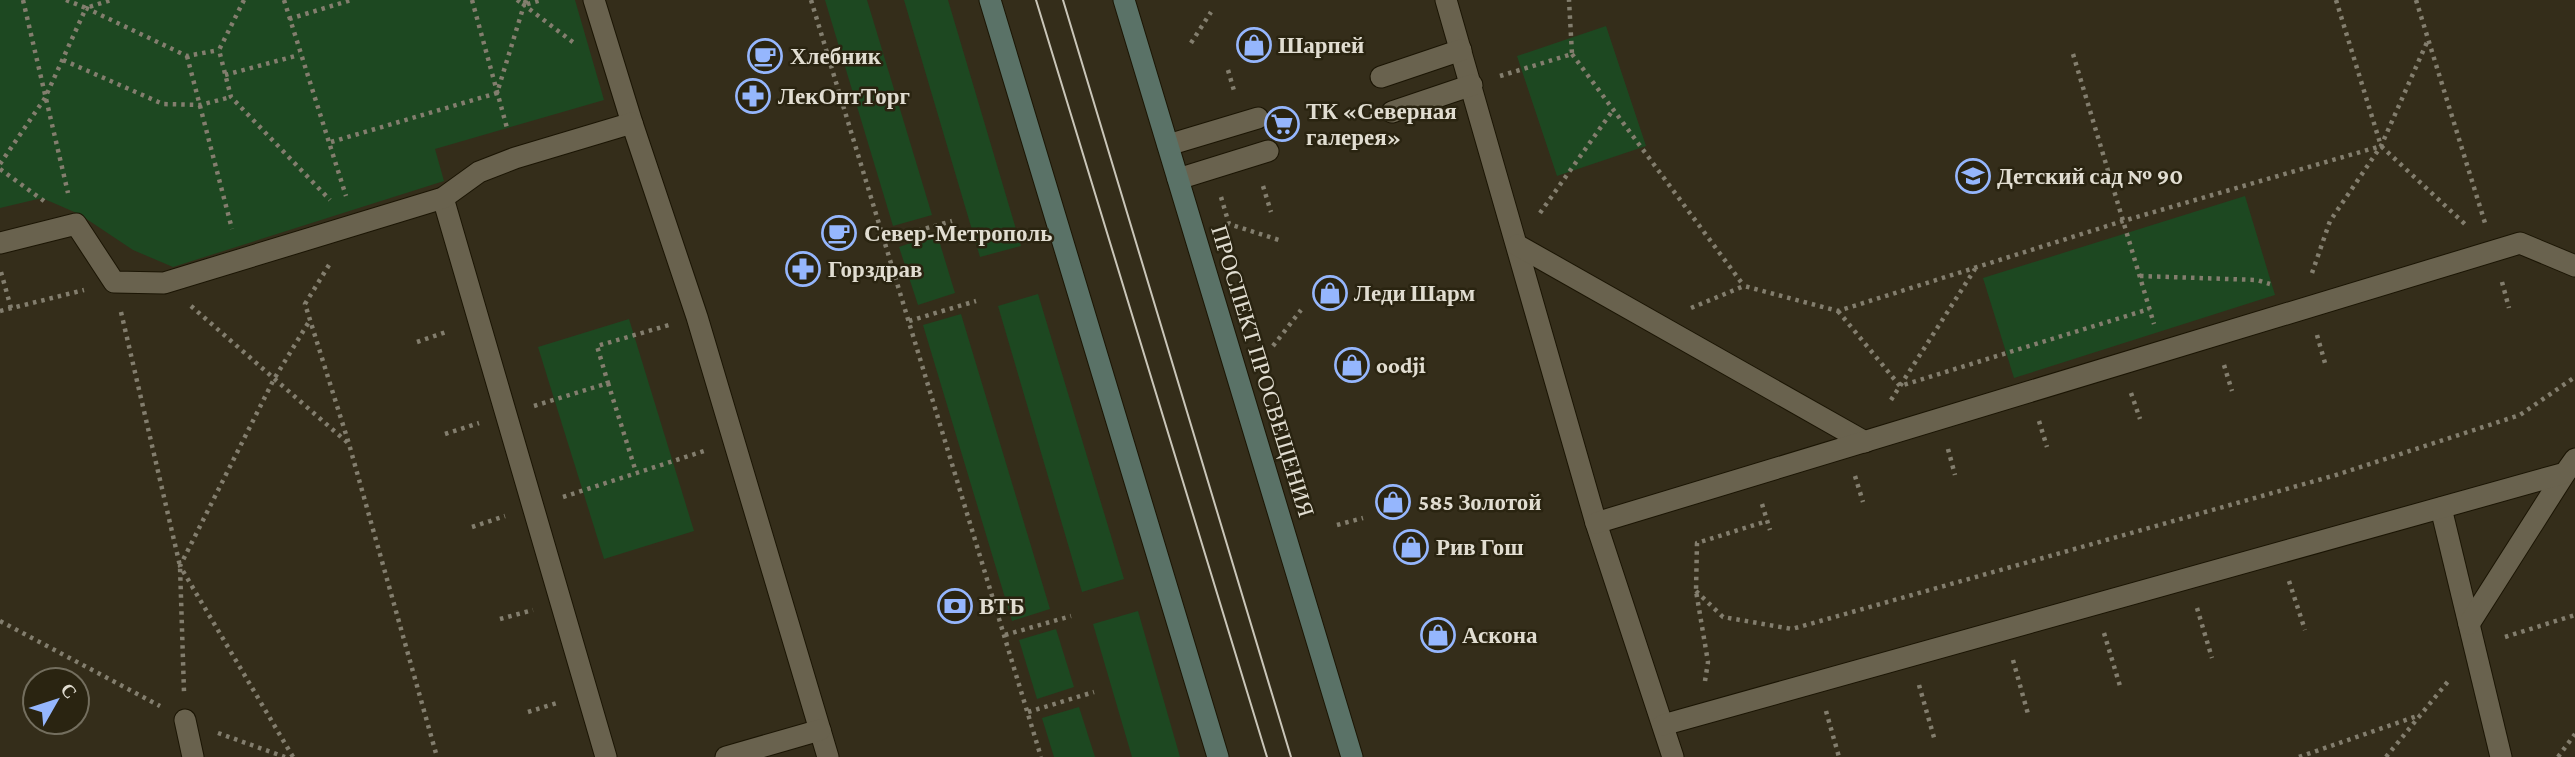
<svg xmlns="http://www.w3.org/2000/svg" width="2575" height="757" viewBox="0 0 2575 757" font-family="'Crimson Pro',serif">
<rect width="100%" height="100%" fill="#342d1a"/>
<!-- green -->
<g fill="#1d4821">
<path d="M0,0H575L604,100L435,149L444,181L173,267L133,250L79,214L42,198L0,208Z"/>
<path d="M825,0H867L932,215L893,226Z"/>
<path d="M904,0H948L1021,246L980,257Z"/>
<path d="M1606,26L1646,146L1557,176L1517,56Z"/>
<path d="M2245,196L2275,295L2014,378L1983,278Z"/>
<path d="M937,234L955,293L918,305L899,247Z"/>
<path d="M1038,294L1124,579L1082,592L998,306Z"/>
<path d="M961,314L1050,609L1012,621L923,325Z"/>
<path d="M629,319L694,531L604,559L538,347Z"/>
<path d="M1138,611L1180,757H1132L1093,624Z"/>
<path d="M1056,629L1074,687L1037,699L1019,640Z"/>
<path d="M1079,707L1095,757H1054L1042,718Z"/>
</g>
<g fill="none" stroke-linecap="round" stroke-linejoin="round">
<!-- lane casing -->
<g stroke="#1b1504" stroke-width="23">
<g id="lane">
<path d="M594,0L632,123"/>
<path d="M1446,0L1596,523L1673,757"/>
<path d="M1381,77L1461,50"/>
<path d="M1392,112L1472,85"/>
<path d="M1168,145L1258,118"/>
<path d="M1178,179L1268,151"/>
<path d="M443,198L606,757"/>
<path d="M0,243L76,224L114,282L164,283L443,198L479,172L515,158L632,123L697,317L828,757"/>
<path d="M1517,245L1865,442"/>
<path d="M2441,508L2501,757"/>
<path d="M1596,523L2520,243L2575,266"/>
<path d="M2469,624L2565,473"/>
<path d="M185,720L193,757"/>
<path d="M1663,725L2565,473L2575,459"/>
<path d="M726,757L820,730"/>
</g>
</g>
<!-- secondary casing -->
<g stroke="#1b1504" stroke-width="23">
<g id="secondary">
<path d="M990,0L1218,757"/>
<path d="M1124,0L1352,757"/>
</g>
</g>
<!-- path -->
<g stroke="#837e6e" stroke-width="4.5" stroke-dasharray="3.5 5" stroke-linecap="butt">
<path d="M23,0L68,193"/>
<path d="M66,0L86,8L111,0"/>
<path d="M244,0L219,50L231,97L330,200"/>
<path d="M284,0L346,196"/>
<path d="M472,0L507,128"/>
<path d="M517,0L524,5"/>
<path d="M526,0L524,5L542,0"/>
<path d="M811,0L1041,757"/>
<path d="M2336,0L2381,146L2467,226"/>
<path d="M2416,0L2485,223"/>
<path d="M289,19L351,0"/>
<path d="M1191,43L1211,12"/>
<path d="M1572,54L1744,286"/>
<path d="M2073,54L2154,324"/>
<path d="M187,56L232,229"/>
<path d="M63,60L163,104L200,105L231,97"/>
<path d="M1228,70L1235,94"/>
<path d="M225,75L299,55"/>
<path d="M1500,76L1572,54L1569,0"/>
<path d="M331,142L497,93L524,5L574,43"/>
<path d="M0,164L45,98L86,8L187,56L219,50"/>
<path d="M0,169L44,201"/>
<path d="M1263,186L1271,212"/>
<path d="M1221,197L1229,224L1279,240"/>
<path d="M1540,213L1613,110"/>
<path d="M885,240L952,221"/>
<path d="M329,265L305,304L349,444L437,757"/>
<path d="M1,272L11,308"/>
<path d="M2312,273L2330,221L2381,146L2428,40"/>
<path d="M2140,276L2257,280L2270,284"/>
<path d="M2502,282L2509,308"/>
<path d="M191,306L348,443"/>
<path d="M1691,308L1744,286L1838,311L2123,221L2381,146"/>
<path d="M0,311L84,290"/>
<path d="M1838,311L1900,386L2149,309"/>
<path d="M121,312L180,566L184,692"/>
<path d="M909,321L976,301"/>
<path d="M2317,335L2325,363"/>
<path d="M417,342L449,331"/>
<path d="M1273,346L1301,310"/>
<path d="M2224,365L2232,391"/>
<path d="M608,383L636,472"/>
<path d="M2131,393L2140,419"/>
<path d="M1891,400L1975,269"/>
<path d="M534,406L608,383L597,346L669,325"/>
<path d="M2039,421L2047,447"/>
<path d="M445,434L479,423"/>
<path d="M1948,449L1955,475"/>
<path d="M1855,476L1863,502"/>
<path d="M563,497L704,451"/>
<path d="M1762,504L1770,530"/>
<path d="M1337,525L1363,518"/>
<path d="M472,527L505,516"/>
<path d="M2289,581L2305,630"/>
<path d="M1696,591L1723,617L1792,629L2336,475L2520,415L2575,377"/>
<path d="M2197,608L2212,658"/>
<path d="M500,619L533,610"/>
<path d="M0,621L160,706"/>
<path d="M2104,633L2120,686"/>
<path d="M1005,635L1071,616"/>
<path d="M2505,637L2575,615"/>
<path d="M2013,660L2028,714"/>
<path d="M1705,681L1708,662L1696,591L1697,543L1767,521"/>
<path d="M1919,685L1935,741"/>
<path d="M1826,711L1839,757"/>
<path d="M528,712L557,703"/>
<path d="M1028,712L1094,692"/>
<path d="M218,733L285,757"/>
<path d="M293,757L180,566L274,379L310,320"/>
<path d="M2299,757L2420,715"/>
<path d="M2386,757L2450,679"/>
<path d="M2558,757L2575,734"/>
</g>
<!-- lane -->
<use href="#lane" stroke="#69624e" stroke-width="21"/>
<!-- secondary -->
<use href="#secondary" stroke="#5a7267" stroke-width="21"/>
<!-- tram -->
<g stroke="#cac6b9" stroke-width="2">
<path d="M1036,0L1267,757"/>
<path d="M1063,0L1291,757"/>
</g>
</g>
<!-- icons -->
<defs>
<g id="shop-ring" transform="scale(1.75)"><circle r="9.5" fill="#2a2411" stroke="#95b6fd" stroke-width="1.5"/><path d="M-5-2.5h2.3a2.7 3.5 0 0 1 5.4 0H5L5.5 6h-11ZM-1.5-2.5h3a1.5 2.3 0 0 0-3 0Z" fill="#95b6fd"/></g>
<g id="cafe-ring" transform="scale(1.75)"><circle r="9.5" fill="#2a2411" stroke="#95b6fd" stroke-width="1.5"/><path d="M-5.5-4.5H6V0H3Q3 3.5 0 3.5H-2.5Q-5.5 3.5-5.5 0ZM3-3.2v2h1.7v-2ZM-6 4.5H4V6H-6Z" fill="#95b6fd"/></g>
<g id="pharmacy-ring" transform="scale(1.75)"><circle r="9.5" fill="#2a2411" stroke="#95b6fd" stroke-width="1.5"/><path d="M-2-6h4v4h4v4h-4v4h-4v-4h-4v-4h4Z" fill="#95b6fd"/></g>
<g id="supermarket-ring" transform="scale(1.75)"><circle r="9.5" fill="#2a2411" stroke="#95b6fd" stroke-width="1.5"/><path d="M-6-5.5h2.5l.6 2H6L4.5 2H-2.5L-4.4-4H-6ZM-1.5 3.2a1.3 1.3 0 1 0 .1 0ZM3 3.2a1.3 1.3 0 1 0 .1 0Z" fill="#95b6fd"/></g>
<g id="school-ring" transform="scale(1.75)"><circle r="9.5" fill="#2a2411" stroke="#95b6fd" stroke-width="1.5"/><path d="M0-5L7-2L0 1L-7-2ZM-4 1L0 2.5L4 1V4Q0 6-4 4Z" fill="#95b6fd"/></g>
<g id="bank-ring" transform="scale(1.75)"><circle r="9.5" fill="#2a2411" stroke="#95b6fd" stroke-width="1.5"/><path d="M-6-4H6V4H-6ZM0-2.3a2.3 2.3 0 1 0 0 4.6a2.3 2.3 0 1 0 0-4.6Z" fill="#95b6fd"/></g>
</defs>
<g fill-rule="evenodd">
<use href="#shop-ring" x="1254" y="45"/>
<use href="#cafe-ring" x="765" y="56"/>
<use href="#pharmacy-ring" x="753" y="96"/>
<use href="#supermarket-ring" x="1282" y="124"/>
<use href="#school-ring" x="1973" y="176"/>
<use href="#cafe-ring" x="839" y="233"/>
<use href="#pharmacy-ring" x="803" y="269"/>
<use href="#shop-ring" x="1330" y="293"/>
<use href="#shop-ring" x="1352" y="365"/>
<use href="#shop-ring" x="1393" y="502"/>
<use href="#shop-ring" x="1411" y="547"/>
<use href="#bank-ring" x="955" y="606"/>
<use href="#shop-ring" x="1438" y="635"/>
</g>
<g text-anchor="middle" stroke-width="5" stroke-linejoin="round" paint-order="stroke">
<!-- poi labels -->
<g font-size="23" font-weight="bold" fill="#e1ddd1" stroke="#2a2411" text-anchor="start">
<text x="1278" y="53">Шарпей</text>
<text x="790" y="64">Хлебник</text>
<text x="778" y="104">ЛекОптТорг</text>
<text x="1306" y="119">ТК «Северная<tspan x="1306" dy="26">галерея»</tspan></text>
<text x="1997" y="184">Детский сад № 90</text>
<text x="864" y="241">Север-Метрополь</text>
<text x="828" y="277">Горздрав</text>
<text x="1354" y="301">Леди Шарм</text>
<text x="1376" y="373">oodji</text>
<text x="1418" y="510">585 Золотой</text>
<text x="1436" y="555">Рив Гош</text>
<text x="979" y="614">ВТБ</text>
<text x="1462" y="643">Аскона</text>
</g>
<!-- street labels -->
<g font-size="23" fill="#e1ddd1" stroke="#2a2411">
<text transform="translate(1263 371) rotate(73)" y="8">ПРОСПЕКТ ПРОСВЕЩЕНИЯ</text>
</g>
</g>
<!-- north arrow -->
<g transform="translate(56 701) rotate(51)"><circle r="33" fill="#2a2411" stroke="#736e5e" stroke-width="2"/>
<path d="M0-5L12 26L0 18L-12 26Z" fill="#95b6fd"/>
<text y="-10" font-size="19" font-weight="bold" text-anchor="middle" fill="#e1ddd1">С</text>
</g>
</svg>
